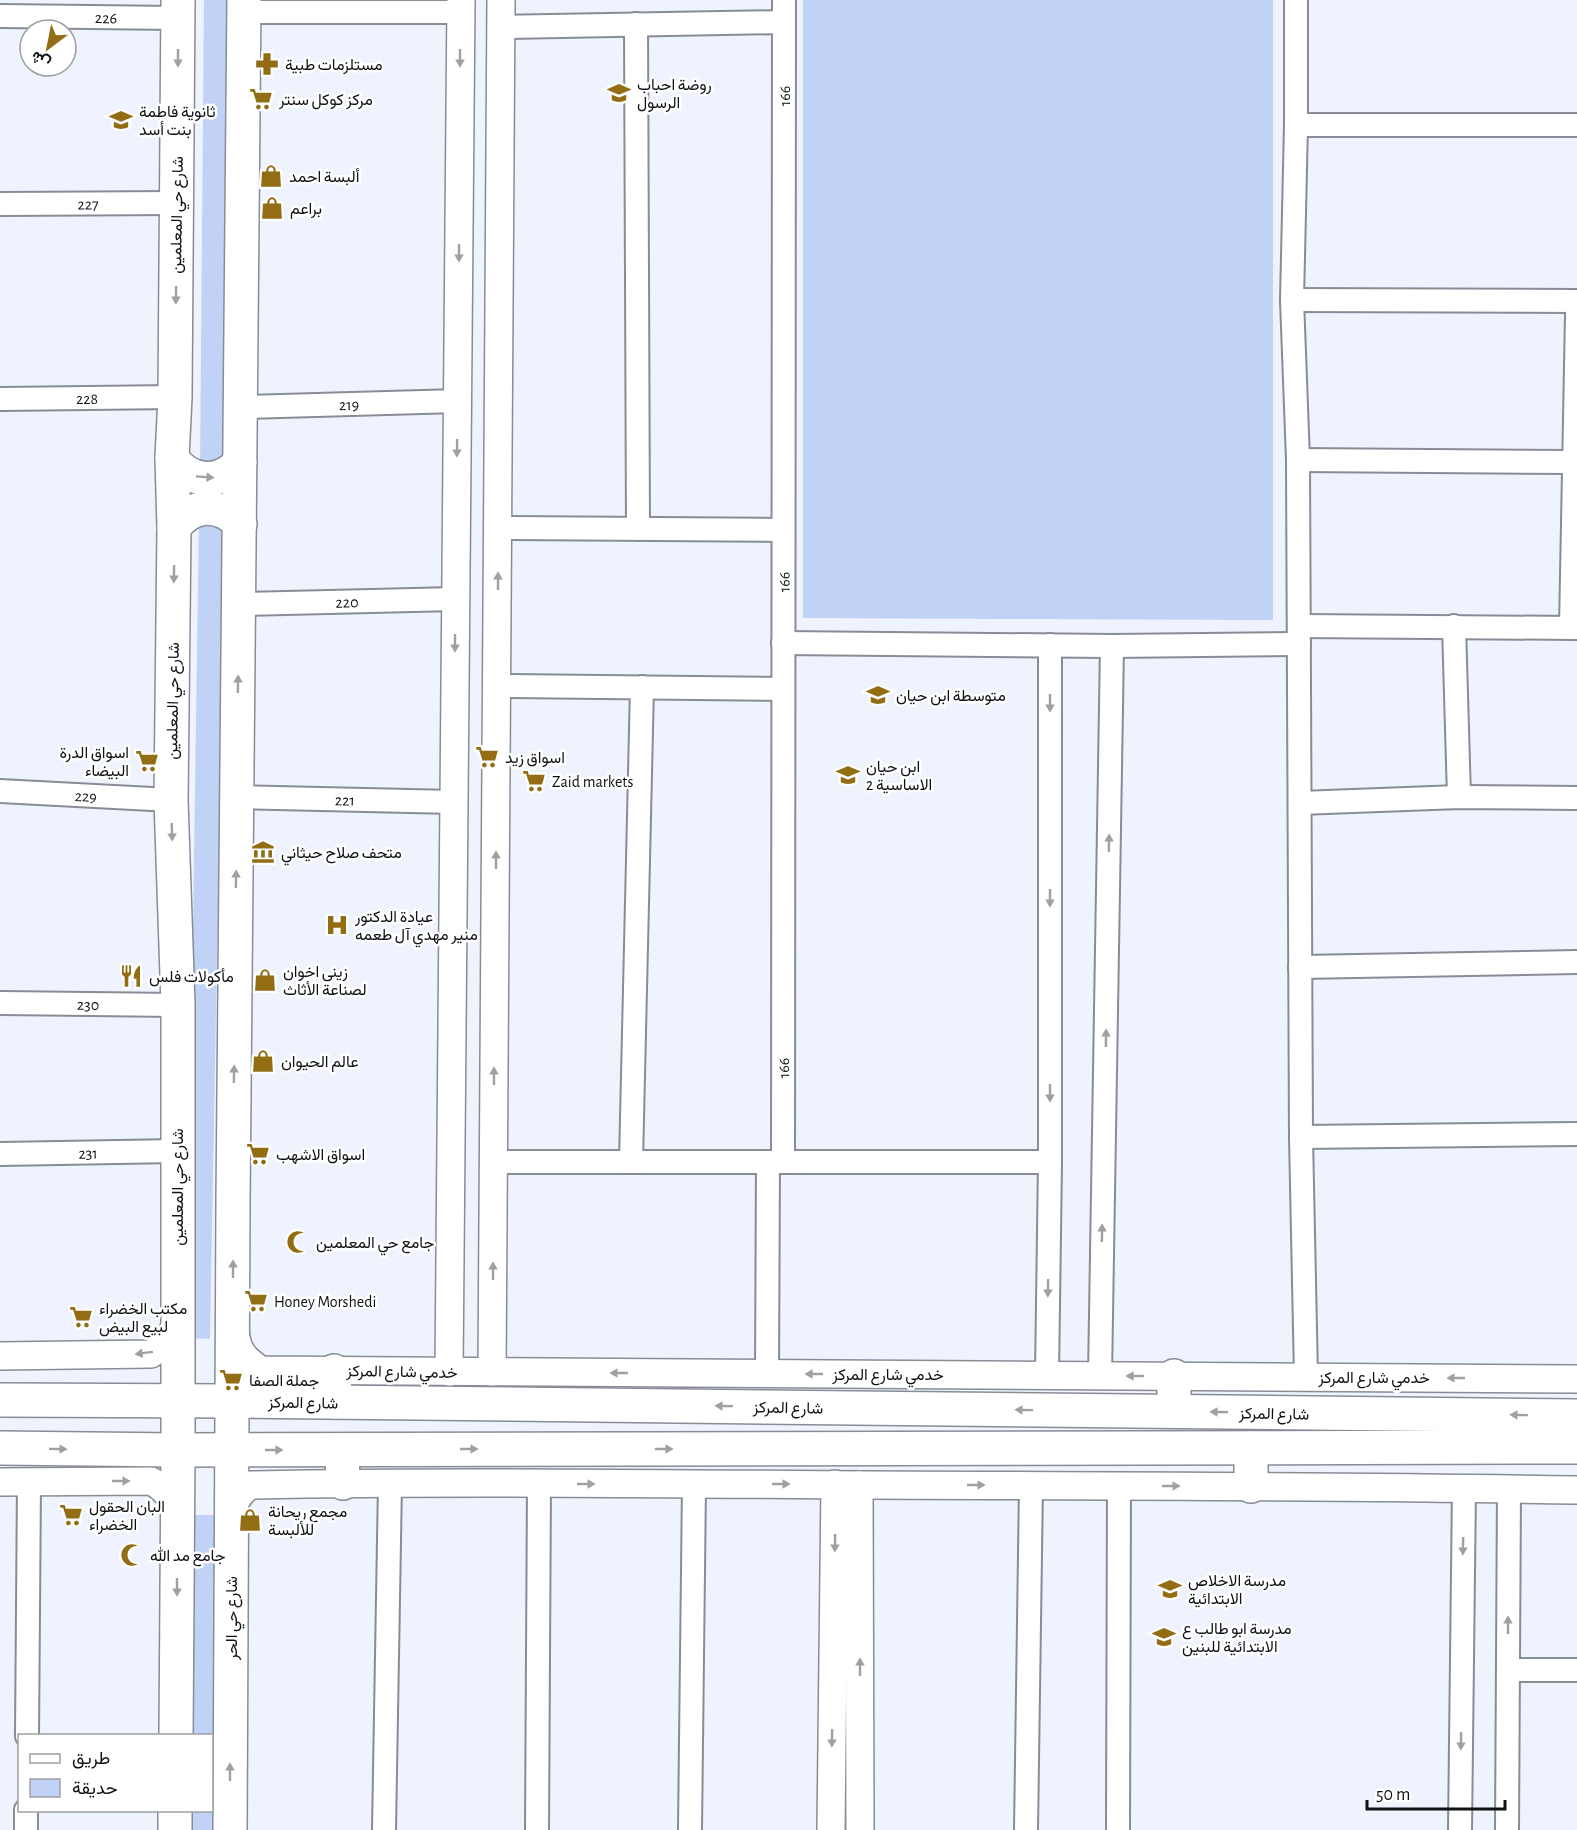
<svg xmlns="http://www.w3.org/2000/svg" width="1577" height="1830" viewBox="0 0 1577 1830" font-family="'Alegreya Sans',Vazirmatn,sans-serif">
<rect width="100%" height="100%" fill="#eef3fd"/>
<!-- green -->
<g fill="#c0d2f5">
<path d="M204,0H228L225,469L200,468Z"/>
<path d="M803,0H1273V620L803,618Z"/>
<path d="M199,518H225L210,1339L187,1338Z"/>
<path d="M190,1515H217L213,1830H189V1811L212,1810V1736L190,1735Z"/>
</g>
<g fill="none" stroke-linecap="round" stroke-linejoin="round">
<!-- minor casing -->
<g stroke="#888c95" stroke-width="26">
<g id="minor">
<path d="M1296,0V125L1292,300L1298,460L1301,1137L1306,1377"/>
<path d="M244,12H461"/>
<path id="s1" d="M0,16L178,18"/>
<path d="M636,24L638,529"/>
<path d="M501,27L784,22"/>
<path d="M1296,125H1577"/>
<path id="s2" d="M0,204L176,203"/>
<path d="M1292,300L1577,301"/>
<path id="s3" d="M0,399L175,397"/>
<path id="s4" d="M241,407L458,401"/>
<path d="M1298,460L1574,462"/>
<path d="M498,528L783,530"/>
<path id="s5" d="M239,604L456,599"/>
<path d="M1300,626L1577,628"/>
<path d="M1454,626L1459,797"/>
<path d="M1571,628L1577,315"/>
<path d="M783,643L1112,646L1299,644"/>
<path d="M497,686L783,689"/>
<path id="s6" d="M0,791L171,800"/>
<path id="s7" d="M237,797L454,802"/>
<path d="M1300,803L1459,797L1577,798"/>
<path d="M1300,967L1577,962"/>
<path id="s8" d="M0,1003L178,1005"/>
<path d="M1301,1137L1577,1134"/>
<path id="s9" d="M0,1154L177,1151"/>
<path d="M494,1162H1050"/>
<path d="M631,1162L642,687"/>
<path id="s10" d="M783,1162L784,0"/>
<path d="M767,1373L768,1162"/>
<path d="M1047,1375L1050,1162V645"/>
<path d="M1100,1376L1112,646"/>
<path d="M1508,1670H1577"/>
<path d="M27,1736L29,1482"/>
<path d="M26,1830V1810"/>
<path d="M384,1830L390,1483"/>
<path d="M537,1830L539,1484"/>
<path d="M690,1830L694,1484"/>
<path d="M1026,1830L1031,1485"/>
<path d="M1118,1830L1119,1486"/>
<path d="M1460,1830L1464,1487"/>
<path d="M1507,1830L1509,1489"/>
</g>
</g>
<!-- tertiary casing -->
<g stroke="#888c95" stroke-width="30">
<g id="tertiary">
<path d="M235,1331C237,1351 244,1359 261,1370L1577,1379"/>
<path d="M0,1356L151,1354C169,1342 173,1336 178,1314"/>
<path d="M449,1372L461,0"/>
<path d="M492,1372L501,0"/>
<path d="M0,1482L151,1481C167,1489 172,1499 177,1515"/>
<path d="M859,1485L860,1830"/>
<path d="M231,1515C233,1502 239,1493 250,1485C456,1481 663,1484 870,1485C1106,1486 1341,1486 1577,1490"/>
<path d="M831,1830L835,1484"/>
</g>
</g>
<!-- primary casing -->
<g stroke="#888c95" stroke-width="36">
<g id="primary">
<path d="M172,458C189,483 220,486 240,462"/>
<path d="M174,528C191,503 220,502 240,524"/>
<path d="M334,1371L335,1402"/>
<path d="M0,1400L232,1401L1577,1416"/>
<path d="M1174,1411V1376"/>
<path d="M0,1448L178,1450L1577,1447"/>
<path d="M1251,1448V1486"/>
<path d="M342,1450L343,1483"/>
<path d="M176,1736L178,1450V1005L171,800L174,528L172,458L175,397L178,0"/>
<path d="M175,1830V1810"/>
<path d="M230,1830L233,1202L244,0"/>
</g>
</g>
<!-- minor -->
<use href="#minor" stroke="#fff" stroke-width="22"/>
<!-- tertiary -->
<use href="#tertiary" stroke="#fff" stroke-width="27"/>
<!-- primary -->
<use href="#primary" stroke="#fff" stroke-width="33"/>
</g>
<!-- one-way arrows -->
<defs><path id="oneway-solid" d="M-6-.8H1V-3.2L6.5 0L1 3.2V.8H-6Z" transform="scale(1.5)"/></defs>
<g fill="#9fa0a1">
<use href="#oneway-solid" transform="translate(178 58) rotate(90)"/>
<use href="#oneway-solid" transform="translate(460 58) rotate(90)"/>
<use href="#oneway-solid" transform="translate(459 253) rotate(90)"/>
<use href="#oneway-solid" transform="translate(176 295) rotate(91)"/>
<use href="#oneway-solid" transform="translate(457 448) rotate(91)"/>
<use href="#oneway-solid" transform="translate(205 477) rotate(4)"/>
<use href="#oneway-solid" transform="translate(174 574) rotate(91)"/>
<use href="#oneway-solid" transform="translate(498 581) rotate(-90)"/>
<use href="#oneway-solid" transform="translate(455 643) rotate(90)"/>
<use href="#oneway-solid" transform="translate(238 684) rotate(-89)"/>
<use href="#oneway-solid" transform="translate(1050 703) rotate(90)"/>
<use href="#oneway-solid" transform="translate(172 832) rotate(88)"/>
<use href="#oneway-solid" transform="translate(1109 843) rotate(-89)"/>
<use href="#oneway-solid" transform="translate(496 860) rotate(-90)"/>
<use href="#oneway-solid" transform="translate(236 879) rotate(-89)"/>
<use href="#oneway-solid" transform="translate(1050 898) rotate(90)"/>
<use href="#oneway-solid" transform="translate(1106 1038) rotate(-89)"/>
<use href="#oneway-solid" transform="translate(234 1074) rotate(-89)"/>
<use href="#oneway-solid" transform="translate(494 1076) rotate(-90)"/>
<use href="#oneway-solid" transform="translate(1050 1093) rotate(90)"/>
<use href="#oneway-solid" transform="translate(1102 1233) rotate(-89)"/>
<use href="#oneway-solid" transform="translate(233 1269) rotate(-90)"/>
<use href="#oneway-solid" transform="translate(493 1271) rotate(-90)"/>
<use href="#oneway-solid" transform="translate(1048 1288) rotate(91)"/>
<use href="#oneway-solid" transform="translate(144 1353) rotate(173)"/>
<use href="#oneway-solid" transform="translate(619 1373) rotate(-180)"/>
<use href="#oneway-solid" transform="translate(814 1374) rotate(-180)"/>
<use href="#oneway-solid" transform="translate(1135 1376) rotate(-180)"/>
<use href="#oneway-solid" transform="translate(1456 1378) rotate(-180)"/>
<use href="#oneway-solid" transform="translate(724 1406) rotate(-179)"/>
<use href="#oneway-solid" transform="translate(1024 1410) rotate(-179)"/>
<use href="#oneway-solid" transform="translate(1219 1412) rotate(-179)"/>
<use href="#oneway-solid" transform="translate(1519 1415) rotate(-179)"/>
<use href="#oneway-solid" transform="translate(58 1449) rotate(1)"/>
<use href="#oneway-solid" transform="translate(469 1449)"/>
<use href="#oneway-solid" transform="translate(664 1449)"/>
<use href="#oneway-solid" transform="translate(274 1450)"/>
<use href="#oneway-solid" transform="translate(121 1481)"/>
<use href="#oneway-solid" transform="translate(586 1484)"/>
<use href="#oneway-solid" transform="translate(781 1484)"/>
<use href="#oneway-solid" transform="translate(976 1485)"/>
<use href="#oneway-solid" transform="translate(1171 1486)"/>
<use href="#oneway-solid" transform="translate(835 1543) rotate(91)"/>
<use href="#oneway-solid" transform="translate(1463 1546) rotate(91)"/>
<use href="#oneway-solid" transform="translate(177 1587) rotate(90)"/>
<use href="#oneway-solid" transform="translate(1508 1625) rotate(-90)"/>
<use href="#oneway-solid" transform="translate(860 1667) rotate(-90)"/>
<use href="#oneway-solid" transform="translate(832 1738) rotate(91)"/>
<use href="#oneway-solid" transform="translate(1461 1741) rotate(91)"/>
<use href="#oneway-solid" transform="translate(230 1772) rotate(-90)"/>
</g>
<!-- icons -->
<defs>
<g id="pharmacy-bare" transform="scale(1.8)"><path d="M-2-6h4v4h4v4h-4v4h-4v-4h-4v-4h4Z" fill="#926d14" stroke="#fff" stroke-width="2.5" paint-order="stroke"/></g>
<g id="school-bare" transform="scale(1.8)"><path d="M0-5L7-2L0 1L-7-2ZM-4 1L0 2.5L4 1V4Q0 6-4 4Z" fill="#926d14" stroke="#fff" stroke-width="2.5" paint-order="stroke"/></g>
<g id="supermarket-bare" transform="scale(1.8)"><path d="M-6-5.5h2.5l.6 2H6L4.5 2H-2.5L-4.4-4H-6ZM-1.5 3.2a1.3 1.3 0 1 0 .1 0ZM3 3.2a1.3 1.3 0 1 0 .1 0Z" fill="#926d14" stroke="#fff" stroke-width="2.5" paint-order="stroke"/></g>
<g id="shop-bare" transform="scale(1.8)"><path d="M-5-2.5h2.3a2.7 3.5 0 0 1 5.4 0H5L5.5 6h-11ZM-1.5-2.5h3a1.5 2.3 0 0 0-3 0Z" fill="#926d14" stroke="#fff" stroke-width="2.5" paint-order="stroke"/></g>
<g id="museum-bare" transform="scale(1.8)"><path d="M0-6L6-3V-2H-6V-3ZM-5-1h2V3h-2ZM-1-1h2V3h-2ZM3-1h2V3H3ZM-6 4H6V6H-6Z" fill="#926d14" stroke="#fff" stroke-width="2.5" paint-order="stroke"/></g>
<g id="hospital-bare" transform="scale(1.8)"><path d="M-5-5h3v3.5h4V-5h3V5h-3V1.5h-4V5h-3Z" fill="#926d14" stroke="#fff" stroke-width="2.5" paint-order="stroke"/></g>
<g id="restaurant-bare" transform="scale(1.8)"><path d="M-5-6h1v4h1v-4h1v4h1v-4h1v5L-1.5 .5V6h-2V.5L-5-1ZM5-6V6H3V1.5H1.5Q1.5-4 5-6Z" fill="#926d14" stroke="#fff" stroke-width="2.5" paint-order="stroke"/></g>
<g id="mosque-bare" transform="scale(1.8)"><path d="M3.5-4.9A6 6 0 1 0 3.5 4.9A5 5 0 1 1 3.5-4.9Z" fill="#926d14" stroke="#fff" stroke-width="2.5" paint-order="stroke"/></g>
</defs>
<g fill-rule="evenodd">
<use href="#pharmacy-bare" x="267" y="64"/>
<use href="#school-bare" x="619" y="93"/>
<use href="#supermarket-bare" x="261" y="99"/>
<use href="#school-bare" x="121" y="120"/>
<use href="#shop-bare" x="271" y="176"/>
<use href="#shop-bare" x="272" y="208"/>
<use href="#school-bare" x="878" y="695"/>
<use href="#supermarket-bare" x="487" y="757"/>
<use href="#supermarket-bare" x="147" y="761"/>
<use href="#school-bare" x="848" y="775"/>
<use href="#supermarket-bare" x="534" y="781"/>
<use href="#museum-bare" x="263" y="852"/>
<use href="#hospital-bare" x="337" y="925"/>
<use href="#restaurant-bare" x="131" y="976"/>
<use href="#shop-bare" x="265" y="980"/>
<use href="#shop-bare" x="263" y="1061"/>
<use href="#supermarket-bare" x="258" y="1154"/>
<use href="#mosque-bare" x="298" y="1242"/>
<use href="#supermarket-bare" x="256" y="1301"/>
<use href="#supermarket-bare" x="81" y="1317"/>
<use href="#supermarket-bare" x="231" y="1380"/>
<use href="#supermarket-bare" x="71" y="1515"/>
<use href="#shop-bare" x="250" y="1520"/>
<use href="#mosque-bare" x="132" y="1555"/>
<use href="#school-bare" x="1170" y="1589"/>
<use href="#school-bare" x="1164" y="1637"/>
</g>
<g text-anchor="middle" stroke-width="5" stroke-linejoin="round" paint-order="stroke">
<!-- street labels -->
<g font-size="16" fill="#0f1114" stroke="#fff">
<text dy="6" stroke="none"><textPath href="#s1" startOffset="106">226</textPath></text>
<text dy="6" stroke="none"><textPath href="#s10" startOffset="1066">166</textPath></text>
<text dy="6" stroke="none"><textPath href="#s2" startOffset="88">227</textPath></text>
<text transform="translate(176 215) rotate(-89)" y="6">شارع حي المعلمين</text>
<text dy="6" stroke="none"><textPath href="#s3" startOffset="87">228</textPath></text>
<text dy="6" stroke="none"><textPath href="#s4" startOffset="108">219</textPath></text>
<text dy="6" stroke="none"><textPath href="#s10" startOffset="580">166</textPath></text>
<text dy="6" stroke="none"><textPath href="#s5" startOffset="108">220</textPath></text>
<text transform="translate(172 701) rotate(-89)" y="6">شارع حي المعلمين</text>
<text dy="6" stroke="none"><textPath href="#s6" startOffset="86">229</textPath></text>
<text dy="6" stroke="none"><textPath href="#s7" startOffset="108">221</textPath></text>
<text dy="6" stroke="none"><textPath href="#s8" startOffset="88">230</textPath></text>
<text dy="6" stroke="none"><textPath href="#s10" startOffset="94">166</textPath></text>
<text dy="6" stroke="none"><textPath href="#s9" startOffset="88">231</textPath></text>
<text transform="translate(177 1187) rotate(-90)" y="6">شارع حي المعلمين</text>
<text transform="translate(402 1371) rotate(1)" y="6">خدمي شارع المركز</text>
<text x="888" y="1380">خدمي شارع المركز</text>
<text x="1374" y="1383">خدمي شارع المركز</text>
<text transform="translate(303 1402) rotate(1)" y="6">شارع المركز</text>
<text transform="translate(788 1407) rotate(1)" y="6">شارع المركز</text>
<text transform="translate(1274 1413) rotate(1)" y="6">شارع المركز</text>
<text transform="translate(231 1618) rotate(-90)" y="6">شارع حي الحر</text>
</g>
<!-- poi labels -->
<g font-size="16" fill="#0f1114" stroke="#fff" text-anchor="start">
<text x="285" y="70">مستلزمات طبية</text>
<text x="637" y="90">روضة احباب<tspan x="637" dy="18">الرسول</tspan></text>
<text x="279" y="105">مركز كوكل سنتر</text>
<text x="139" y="117">ثانوية فاطمة<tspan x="139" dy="18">بنت أسد</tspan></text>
<text x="289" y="182">ألبسة احمد</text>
<text x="290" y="214">براعم</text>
<text x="896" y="701">متوسطة ابن حيان</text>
<text x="129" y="758" text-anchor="end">اسواق الدرة<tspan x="129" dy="18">البيضاء</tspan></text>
<text x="505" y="763">اسواق زيد</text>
<text x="866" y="772">ابن حيان<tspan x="866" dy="18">الاساسية 2</tspan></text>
<text x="552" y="787">Zaid markets</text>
<text x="281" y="858">متحف صلاح حيثاني</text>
<text x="355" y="922">عيادة الدكتور<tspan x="355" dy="18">منير مهدي آل طعمه</tspan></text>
<text x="283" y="977">زيني اخوان<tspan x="283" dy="18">لصناعة الأثاث</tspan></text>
<text x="149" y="982">مأكولات فلس</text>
<text x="281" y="1067">عالم الحيوان</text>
<text x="276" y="1160">اسواق الاشهب</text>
<text x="316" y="1248">جامع حي المعلمين</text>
<text x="274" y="1307">Honey Morshedi</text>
<text x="99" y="1314">مكتب الخضراء<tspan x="99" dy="18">لبيع البيض</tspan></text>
<text x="249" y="1386">جملة الصفا</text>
<text x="89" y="1512">البان الحقول<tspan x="89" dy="18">الخضراء</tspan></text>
<text x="268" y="1517">مجمع ريحانة<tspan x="268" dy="18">للألبسة</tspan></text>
<text x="150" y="1561">جامع مد الله</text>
<text x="1188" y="1586">مدرسة الاخلاص<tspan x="1188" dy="18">الابتدائية</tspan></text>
<text x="1182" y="1634">مدرسة ابو طالب ع<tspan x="1182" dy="18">الابتدائية للبنين</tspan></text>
</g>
</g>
<!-- legend -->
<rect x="18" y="1734" width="195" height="78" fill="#ffffff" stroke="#9fa0a1" stroke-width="1.5"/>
<rect x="30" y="1754" width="30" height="9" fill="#ffffff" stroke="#9fa0a1" stroke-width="1.5"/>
<text x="72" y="1764" font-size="18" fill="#0f1114">طريق</text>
<rect x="30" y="1779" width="30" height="18" fill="#c0d2f5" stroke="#9fa0a1" stroke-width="1.5"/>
<text x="72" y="1794" font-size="18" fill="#0f1114">حديقة</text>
<!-- north arrow -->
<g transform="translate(48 48) rotate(212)"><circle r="28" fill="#ffffff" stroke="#9fa0a1" stroke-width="1.5"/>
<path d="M0-4.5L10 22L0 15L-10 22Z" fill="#926d14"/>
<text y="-9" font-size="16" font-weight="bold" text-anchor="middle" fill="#0f1114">ش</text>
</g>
<!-- scale -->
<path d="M1367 1800v9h138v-9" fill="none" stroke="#0f1114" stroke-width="3"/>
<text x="1376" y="1800" font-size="18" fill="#0f1114" stroke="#ffffff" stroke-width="4.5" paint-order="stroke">50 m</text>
</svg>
